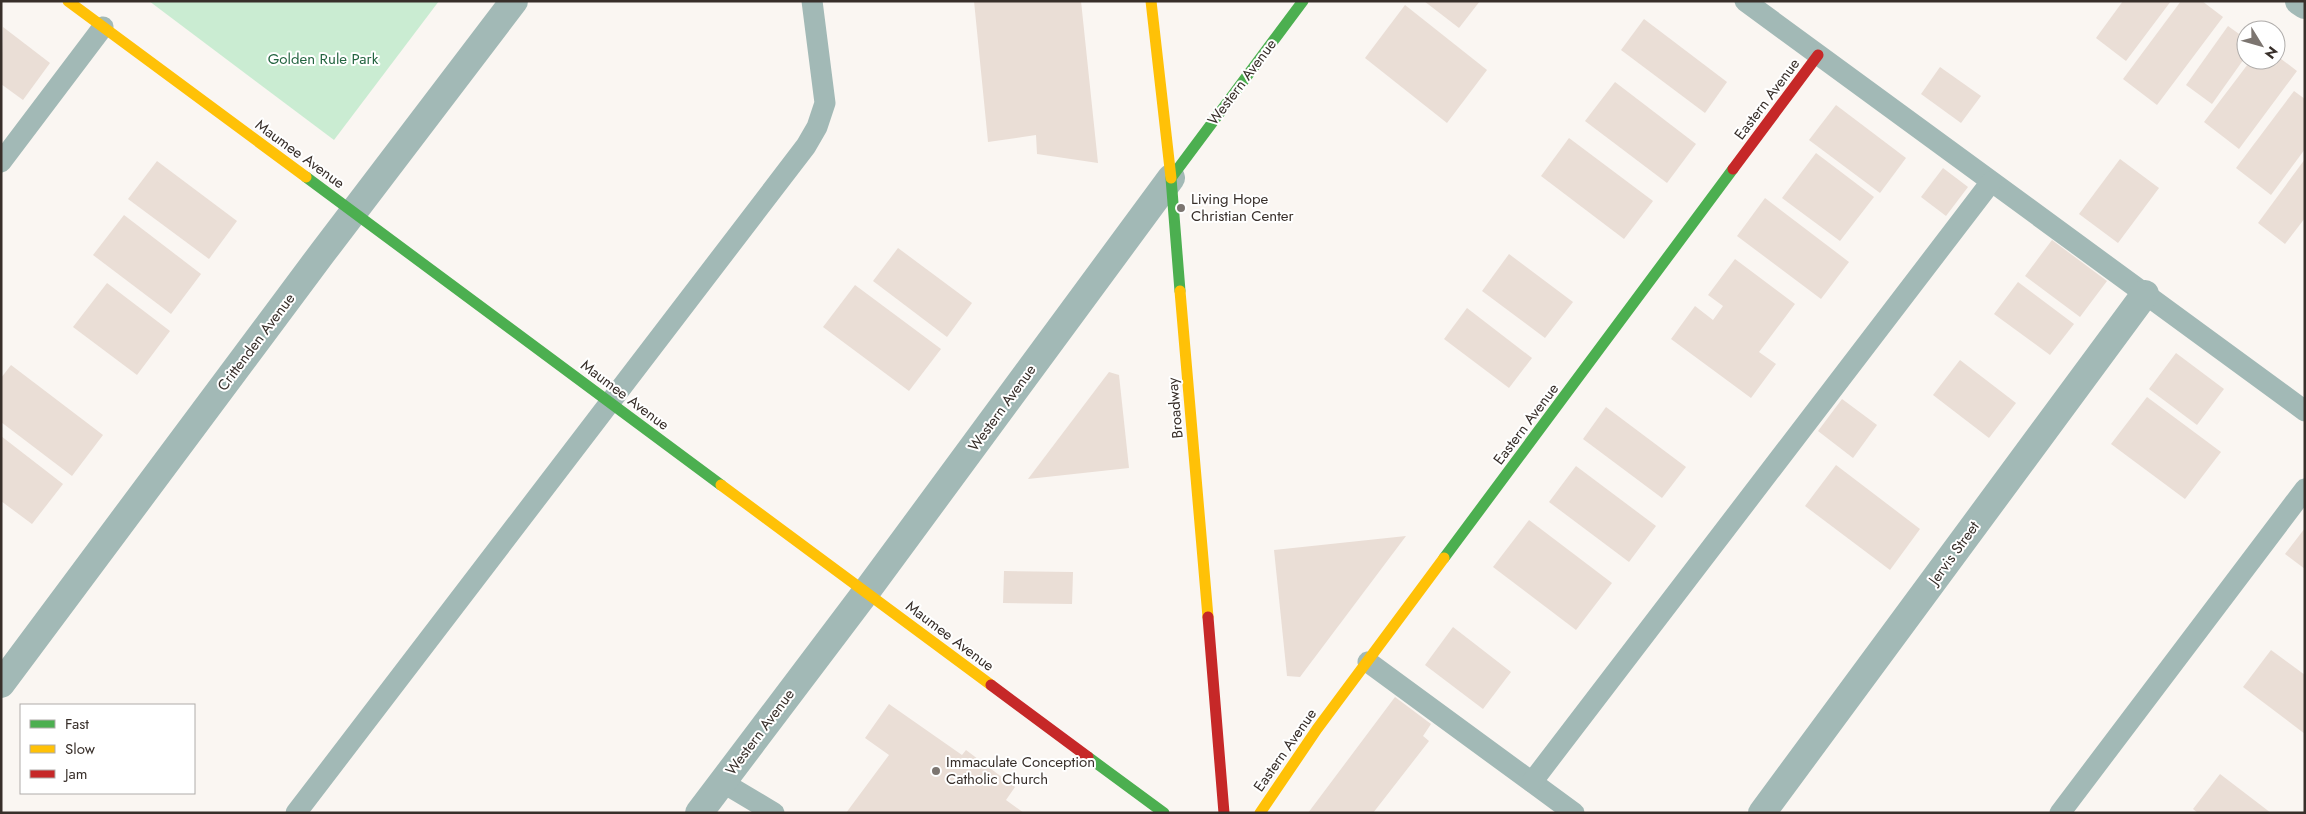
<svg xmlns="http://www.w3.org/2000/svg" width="2306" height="814" viewBox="0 0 2306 814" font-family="Jost,sans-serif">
<rect width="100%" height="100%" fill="#faf6f2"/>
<!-- green -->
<path fill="#caecd2" d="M149,1H439L334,140Z"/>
<!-- building -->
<g fill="#eaded6">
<path d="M974,1H1081L1098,163L1037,154L1036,135L988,142Z"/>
<path d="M1424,1H1480L1459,28Z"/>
<path d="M2123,1H2171L2126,61L2096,38Z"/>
<path d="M2181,1H2202L2223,17L2157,105L2123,79Z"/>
<path d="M1405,5L1487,70L1447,123L1365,58Z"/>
<path d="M1644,19L1727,82L1705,113L1621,50Z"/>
<path d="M2228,26L2246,39V56L2212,104L2186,85Z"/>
<path d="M3,27L50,63L23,100L1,84Z"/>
<path d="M2276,55L2297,71L2239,149L2204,122L2251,60H2276Z"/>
<path d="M1940,67L1981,96L1961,123L1921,94Z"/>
<path d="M1615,82L1696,144L1667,183L1585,121Z"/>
<path d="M2294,91L2305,99V149L2271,195L2236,168Z"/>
<path d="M1836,105L1906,158L1880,193L1809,140Z"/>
<path d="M1569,138L1653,201L1624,239L1541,176Z"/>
<path d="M1816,153L1874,197L1840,241L1782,198Z"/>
<path d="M2120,159L2159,188L2118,243L2079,214Z"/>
<path d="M2305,159V218L2285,244L2258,223Z"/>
<path d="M157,161L237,221L209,259L128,199Z"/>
<path d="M1943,168L1968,187L1946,216L1921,197Z"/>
<path d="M1765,198L1849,262L1821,299L1737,236Z"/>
<path d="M124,215L201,274L171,314L93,255Z"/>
<path d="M2052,240L2107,281L2080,317L2025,276Z"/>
<path d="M898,248L972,303L947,337L873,281Z"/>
<path d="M1509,254L1573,302L1545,338L1482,291Z"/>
<path d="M1735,259L1795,304L1759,352L1776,364L1751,398L1671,339L1695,306L1713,320L1723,306L1708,295Z"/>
<path d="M2018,282L2074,324L2050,355L1994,314Z"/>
<path d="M107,283L170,331L137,375L73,327Z"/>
<path d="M855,285L941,349L909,391L823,327Z"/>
<path d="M1467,308L1532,358L1509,388L1444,339Z"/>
<path d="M2176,353L2224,389L2197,425L2149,389Z"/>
<path d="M1960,360L2016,403L1989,438L1933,395Z"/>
<path d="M11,365L103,435L72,476L1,422V378Z"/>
<path d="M1109,372L1119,375L1129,468L1028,479Z"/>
<path d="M2147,397L2221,452L2185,499L2111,444Z"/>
<path d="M1842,399L1877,425L1853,458L1818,431Z"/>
<path d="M1606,407L1686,467L1662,498L1583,439Z"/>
<path d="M1,436L63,484L32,524L1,501Z"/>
<path d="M1836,465L1920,529L1890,570L1805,506Z"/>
<path d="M1576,466L1656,526L1629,562L1549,502Z"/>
<path d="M1529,520L1612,583L1576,630L1493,567Z"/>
<path d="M2305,528V569L2285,554Z"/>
<path d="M1406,536L1300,677L1287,676L1274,550Z"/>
<path d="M1004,571L1073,572L1072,604L1003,603Z"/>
<path d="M1453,627L1511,672L1483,709L1425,665Z"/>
<path d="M2271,650L2305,675V734L2243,687Z"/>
<path d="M1395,697L1431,724L1423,736L1429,741L1373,813H1308Z"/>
<path d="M889,704L962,755L966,750L1015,787L1006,800L1024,813H846L889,755L865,738Z"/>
<path d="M2220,774L2271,813H2198L2193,809Z"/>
</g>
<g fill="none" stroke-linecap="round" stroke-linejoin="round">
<!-- lane -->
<g stroke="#a2b9b6" stroke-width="21">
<path d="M1745,1L2305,411"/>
<path d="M1,162L103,27"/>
<path d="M1368,662L1574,813"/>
<path d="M722,782L774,813"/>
<path d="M1532,782L1991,182"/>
<path d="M296,813L806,146L817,127L825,103L812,1"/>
<path d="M2060,813L2305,489"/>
</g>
<!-- street -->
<g stroke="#a2b9b6" stroke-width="28">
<path d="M2299,1L2305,5"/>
<path d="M1,684L323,252L514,1"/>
<path d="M699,813L866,592L1171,178"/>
<path d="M1762,813L2145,294"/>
</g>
<!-- fast -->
<g stroke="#4caf50" stroke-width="11">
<path d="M306,177L721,485"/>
<path d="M1180,291L1171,178L1303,1"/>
<path d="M1444,558L1733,169"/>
<path d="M1088,757L1164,813"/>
</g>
<!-- slow -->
<g stroke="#ffc107" stroke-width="11">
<path d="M68,1L306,177"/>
<path d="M1151,1L1171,178"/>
<path d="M1180,291L1208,617"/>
<path d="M721,485L991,685"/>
<path d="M1260,813L1317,729L1444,558"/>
</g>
<!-- jam -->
<g stroke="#c62828" stroke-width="11">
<path d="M1733,169L1818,55"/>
<path d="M1208,617L1224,813"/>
<path d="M991,685L1088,757"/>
</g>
</g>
<!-- markers -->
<g fill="#7c7570" stroke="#fff" stroke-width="2">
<circle cx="1181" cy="208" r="5"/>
<circle cx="936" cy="771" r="5"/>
</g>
<g text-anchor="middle" stroke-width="4" stroke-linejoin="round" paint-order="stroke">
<!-- park labels -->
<g font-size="15" fill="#246541" stroke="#fff">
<text x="323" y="64">Golden Rule Park</text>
</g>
<!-- street labels -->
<g font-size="15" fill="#382f2a" stroke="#fff">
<text transform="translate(1242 82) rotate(-53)" y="5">Western Avenue</text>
<text transform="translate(1767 99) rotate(-53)" y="5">Eastern Avenue</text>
<text transform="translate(300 154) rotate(36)" y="5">Maumee Avenue</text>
<text transform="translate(256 342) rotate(-53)" y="5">Crittenden Avenue</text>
<text transform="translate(625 395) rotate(37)" y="5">Maumee Avenue</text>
<text transform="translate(1002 408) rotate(-54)" y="5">Western Avenue</text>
<text transform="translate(1175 408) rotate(-95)" y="5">Broadway</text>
<text transform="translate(1526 424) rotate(-53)" y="5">Eastern Avenue</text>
<text transform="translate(1954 553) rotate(-54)" y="5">Jervis Street</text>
<text transform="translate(950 636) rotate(37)" y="5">Maumee Avenue</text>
<text transform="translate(760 732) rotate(-53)" y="5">Western Avenue</text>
<text transform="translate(1285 750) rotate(-55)" y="5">Eastern Avenue</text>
</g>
<!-- poi labels -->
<g font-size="15" fill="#382f2a" stroke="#fff" text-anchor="start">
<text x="1191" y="204">Living Hope<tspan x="1191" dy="17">Christian Center</tspan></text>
<text x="946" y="767">Immaculate Conception<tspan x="946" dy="17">Catholic Church</tspan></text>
</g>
</g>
<!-- border -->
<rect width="2306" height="814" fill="none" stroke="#382f2a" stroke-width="5"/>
<!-- legend -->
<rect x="20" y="704" width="175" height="90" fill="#ffffff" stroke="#afacaa"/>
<rect x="30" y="720" width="25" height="8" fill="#4caf50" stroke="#afacaa"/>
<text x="65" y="729" font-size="15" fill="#382f2a">Fast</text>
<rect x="30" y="745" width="25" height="8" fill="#ffc107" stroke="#afacaa"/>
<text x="65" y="754" font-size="15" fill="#382f2a">Slow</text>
<rect x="30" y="770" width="25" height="8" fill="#c62828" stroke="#afacaa"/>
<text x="65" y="779" font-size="15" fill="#382f2a">Jam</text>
<!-- north arrow -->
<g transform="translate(2261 45) rotate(127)"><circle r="24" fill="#ffffff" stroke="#afacaa"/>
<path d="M0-4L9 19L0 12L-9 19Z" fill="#7c7570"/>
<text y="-8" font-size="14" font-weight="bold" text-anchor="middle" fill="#382f2a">N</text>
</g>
</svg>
